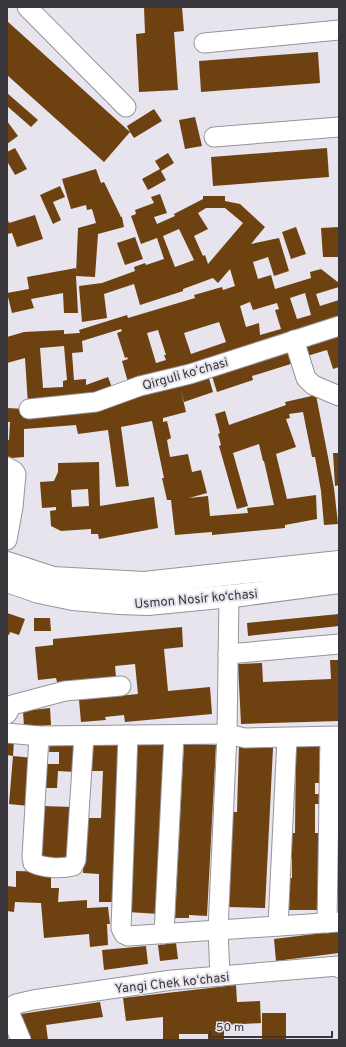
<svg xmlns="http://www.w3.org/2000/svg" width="346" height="1047" viewBox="0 0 346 1047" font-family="Overpass,sans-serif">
<rect width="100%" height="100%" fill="#e7e4ee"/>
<!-- building -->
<g fill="#6e4110" fill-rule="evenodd">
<path d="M144,7H182L184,31L174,32L178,90L139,92L136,34L145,33Z"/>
<path d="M7,21L130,132L127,126L154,109L162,121L134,138L130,132L104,162L7,75Z"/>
<path d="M318,52L320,83L201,92L199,61Z"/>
<path d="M7,93L38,120L31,127L7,106Z"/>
<path d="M195,117L202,146L185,149L179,120Z"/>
<path d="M7,121L18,136L7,144Z"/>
<path d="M15,148L27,169L15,175L7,161V152Z"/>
<path d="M327,148L329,177L213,186L211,157Z"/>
<path d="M168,153L174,163L161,171L166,180L148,190L142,179L160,169L155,161Z"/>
<path d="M96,169L101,183L104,182L121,217H122L124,227L98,234L95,277L76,276L78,313H64L63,293L31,299L34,308L12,313L7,293L29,289L27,277L76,268V274L78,228L96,223L92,209L87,210L86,205L71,209L62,179Z"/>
<path d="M60,186L65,197L53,202L61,220L53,224L40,195Z"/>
<path d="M160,194L167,213L154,217L157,224L175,216L174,214L203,199V196H225V201L240,204L265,227L251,244L279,238L289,271L274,276L268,257L253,262L258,279L271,275L275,289L311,278L310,272L321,269L339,283V287L316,294L320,306L339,300V321L241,347L242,350L129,386L122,361L128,359L127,357L125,358L117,333L122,331L121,329L82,341L83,352L72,353L74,380L86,379V385L108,377L113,390L28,405L25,358L7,363V337L24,332L64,330V334L80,333L79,330L127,315L128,318L195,298L194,295L222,287L223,290L235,286L230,269L218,283L213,278L183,289V291L177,293L140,305L134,284L104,294L107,318L82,322L79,286L102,283L135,271L134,267L145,263L146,265L164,259L157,238L141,244L131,216L136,214L135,210L154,203L151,197ZM206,208H225L243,223L208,264L205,255L203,256L194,236L208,229L198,213ZM179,229L194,260L175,267L163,236ZM305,293L311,315L297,319L290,298ZM250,302L253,310L277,303L279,309L275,310L281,329L260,335L259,323L246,327L240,306ZM219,322L226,342L191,354L184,333ZM158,330L166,355H164L166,360L156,363L147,333ZM64,346L67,380L63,381V387L43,388L40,348Z"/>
<path d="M35,215L43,239L17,247L12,233L7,234V218L9,223Z"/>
<path d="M296,227L306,254L291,259L282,232Z"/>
<path d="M339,227V257H323L321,228Z"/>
<path d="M135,237L143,259L125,265L117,243Z"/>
<path d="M339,331V347H338L339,367L333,369L327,350L307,356L303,342Z"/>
<path d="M292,347L297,362L252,376L253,380L217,392L211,373Z"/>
<path d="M208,375L213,392L184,402L181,391L186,412L163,418V422L167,421L171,438L167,440L170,457L188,454L192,472L201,470L207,493L189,498L208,496L210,516L248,513L247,508L274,505L264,461H263L259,444L233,453L248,506L237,509L219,446L221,445L218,434L220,433L215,414L225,411L229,425L286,405L285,402L316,395L334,488L338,524L324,525L321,491L315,457H312L303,412L289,414L290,418L286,419L296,447L276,454L287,499L316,495L317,519L285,525V528L212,535V532L175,535L171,500H167L162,478H164L152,421L121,427L129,486L116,487L108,430L78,434L76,425L24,429V457L12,458L7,456V440H9L10,422H7V408L25,409Z"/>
<path d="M333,453H339V485L335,486Z"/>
<path d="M99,462L100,506L154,497L158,528L99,539L98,534H91V529L61,531L51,526L50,511L56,510V507L42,508L40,482L54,481L58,472V463ZM88,489L89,506L72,507L71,490Z"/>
<path d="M7,613L25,619L19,635L10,632L9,635L7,634Z"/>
<path d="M339,614V626L248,636L247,623Z"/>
<path d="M34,618H50L51,631H34Z"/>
<path d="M182,627L183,647L164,649L168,691L210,687L212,714L125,722L124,715L105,717L106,720L81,722L79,700L138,694L135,664L115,666L116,677L57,682L56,678L38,680L35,647L53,645V639Z"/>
<path d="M330,660H339V721L241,724L238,664L262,663L263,682L331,679Z"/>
<path d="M50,708L51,725L24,727L23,711Z"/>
<path d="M7,739L14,740L13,756L7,755Z"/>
<path d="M50,740L76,742L75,772L58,771L57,788H44L46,764H59V752H49Z"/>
<path d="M91,741L121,743L115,902H99V874L83,873L84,842H87L88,818H101L103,771H90Z"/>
<path d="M134,742L165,743L159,914L128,912Z"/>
<path d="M339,742V886H334Z"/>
<path d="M184,743L216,745L207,916L189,915V918H175Z"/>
<path d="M296,745H320L319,783H315V794H322V804H315V833H319L321,910H289L290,878H292V858H289L290,833H295Z"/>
<path d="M239,746L273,748L265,908L229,907L233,812H237Z"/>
<path d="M13,756L33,758L29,806L9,804Z"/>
<path d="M42,806L72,807L70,859L40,858Z"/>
<path d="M16,871L51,872V888H59L58,902L87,900V908L108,907L110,924H107L108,945L90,947L89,934L44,938L41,903L15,902L14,912L7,911V886L16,887Z"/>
<path d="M339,931V953L276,961L274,939Z"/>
<path d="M176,943L178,959L160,961L158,945Z"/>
<path d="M146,946L148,964L104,970L102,950Z"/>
<path d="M236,985L237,1002L260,1001L261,1023L224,1025V1040H208V1034H179V1040H163V1017L126,1021L123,998Z"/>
<path d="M100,1002L103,1017L46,1025L48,1040H25L21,1014Z"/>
<rect x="262" y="1013" width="24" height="27"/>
</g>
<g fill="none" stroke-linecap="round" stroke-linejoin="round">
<!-- minor casing -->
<g stroke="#97939c" stroke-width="21">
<g id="minor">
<path d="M27,7L126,107"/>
<path d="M204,43L339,30"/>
<path d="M214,137L339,127"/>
<path d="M294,340L306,378L313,385L339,396"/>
<path d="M29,409L96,402L140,386L190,374L339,326"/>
<path d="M7,467L14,471L16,474L13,507L7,540"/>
<path d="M228,654L339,644"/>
<path d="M7,714L12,705L65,691L121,686"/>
<path d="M7,733L39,736L227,734L229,596"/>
<path d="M128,735L121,928L124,934L128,936L339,922"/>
<path d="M39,736L32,857L33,863C44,868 61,869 73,866L76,860L84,736"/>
<path d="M327,923L330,737"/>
<path d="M278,926L287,738"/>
<path d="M164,934L174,735"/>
<path d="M220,976L218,930L227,734L245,738L339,736"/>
<path d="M8,1009L21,1040"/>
<path d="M7,1010L16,1004L33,1000L172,980L338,966L339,968"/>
</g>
</g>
<!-- major casing -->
<g stroke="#97939c" stroke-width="24">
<g id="major">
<path d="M7,563L53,578L144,583L339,562"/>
<path d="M7,581L39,592L73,599L119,603L148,604L241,595L339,582"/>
</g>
</g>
<!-- minor -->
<use href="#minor" stroke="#fff" stroke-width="19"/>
<!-- major -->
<use href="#major" stroke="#fff" stroke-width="22"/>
</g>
<g text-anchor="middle" stroke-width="4" stroke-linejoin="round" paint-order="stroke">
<!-- street labels -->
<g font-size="13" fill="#39373b" stroke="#e7e4ee">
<text transform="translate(185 373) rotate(-16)" y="5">Qirguli koʻchasi</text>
<text transform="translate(196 598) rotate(-5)" y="5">Usmon Nosir ko‘chasi</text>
<text transform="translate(172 982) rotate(-6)" y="5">Yangi Chek koʻchasi</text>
</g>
</g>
<!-- border -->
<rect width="346" height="1047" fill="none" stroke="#39373b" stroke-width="16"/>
<!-- scale -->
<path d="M210 1031v6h122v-6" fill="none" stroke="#39373b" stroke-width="2"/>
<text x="216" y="1031" font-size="12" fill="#39373b" stroke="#e7e4ee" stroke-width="3" paint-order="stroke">50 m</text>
</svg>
